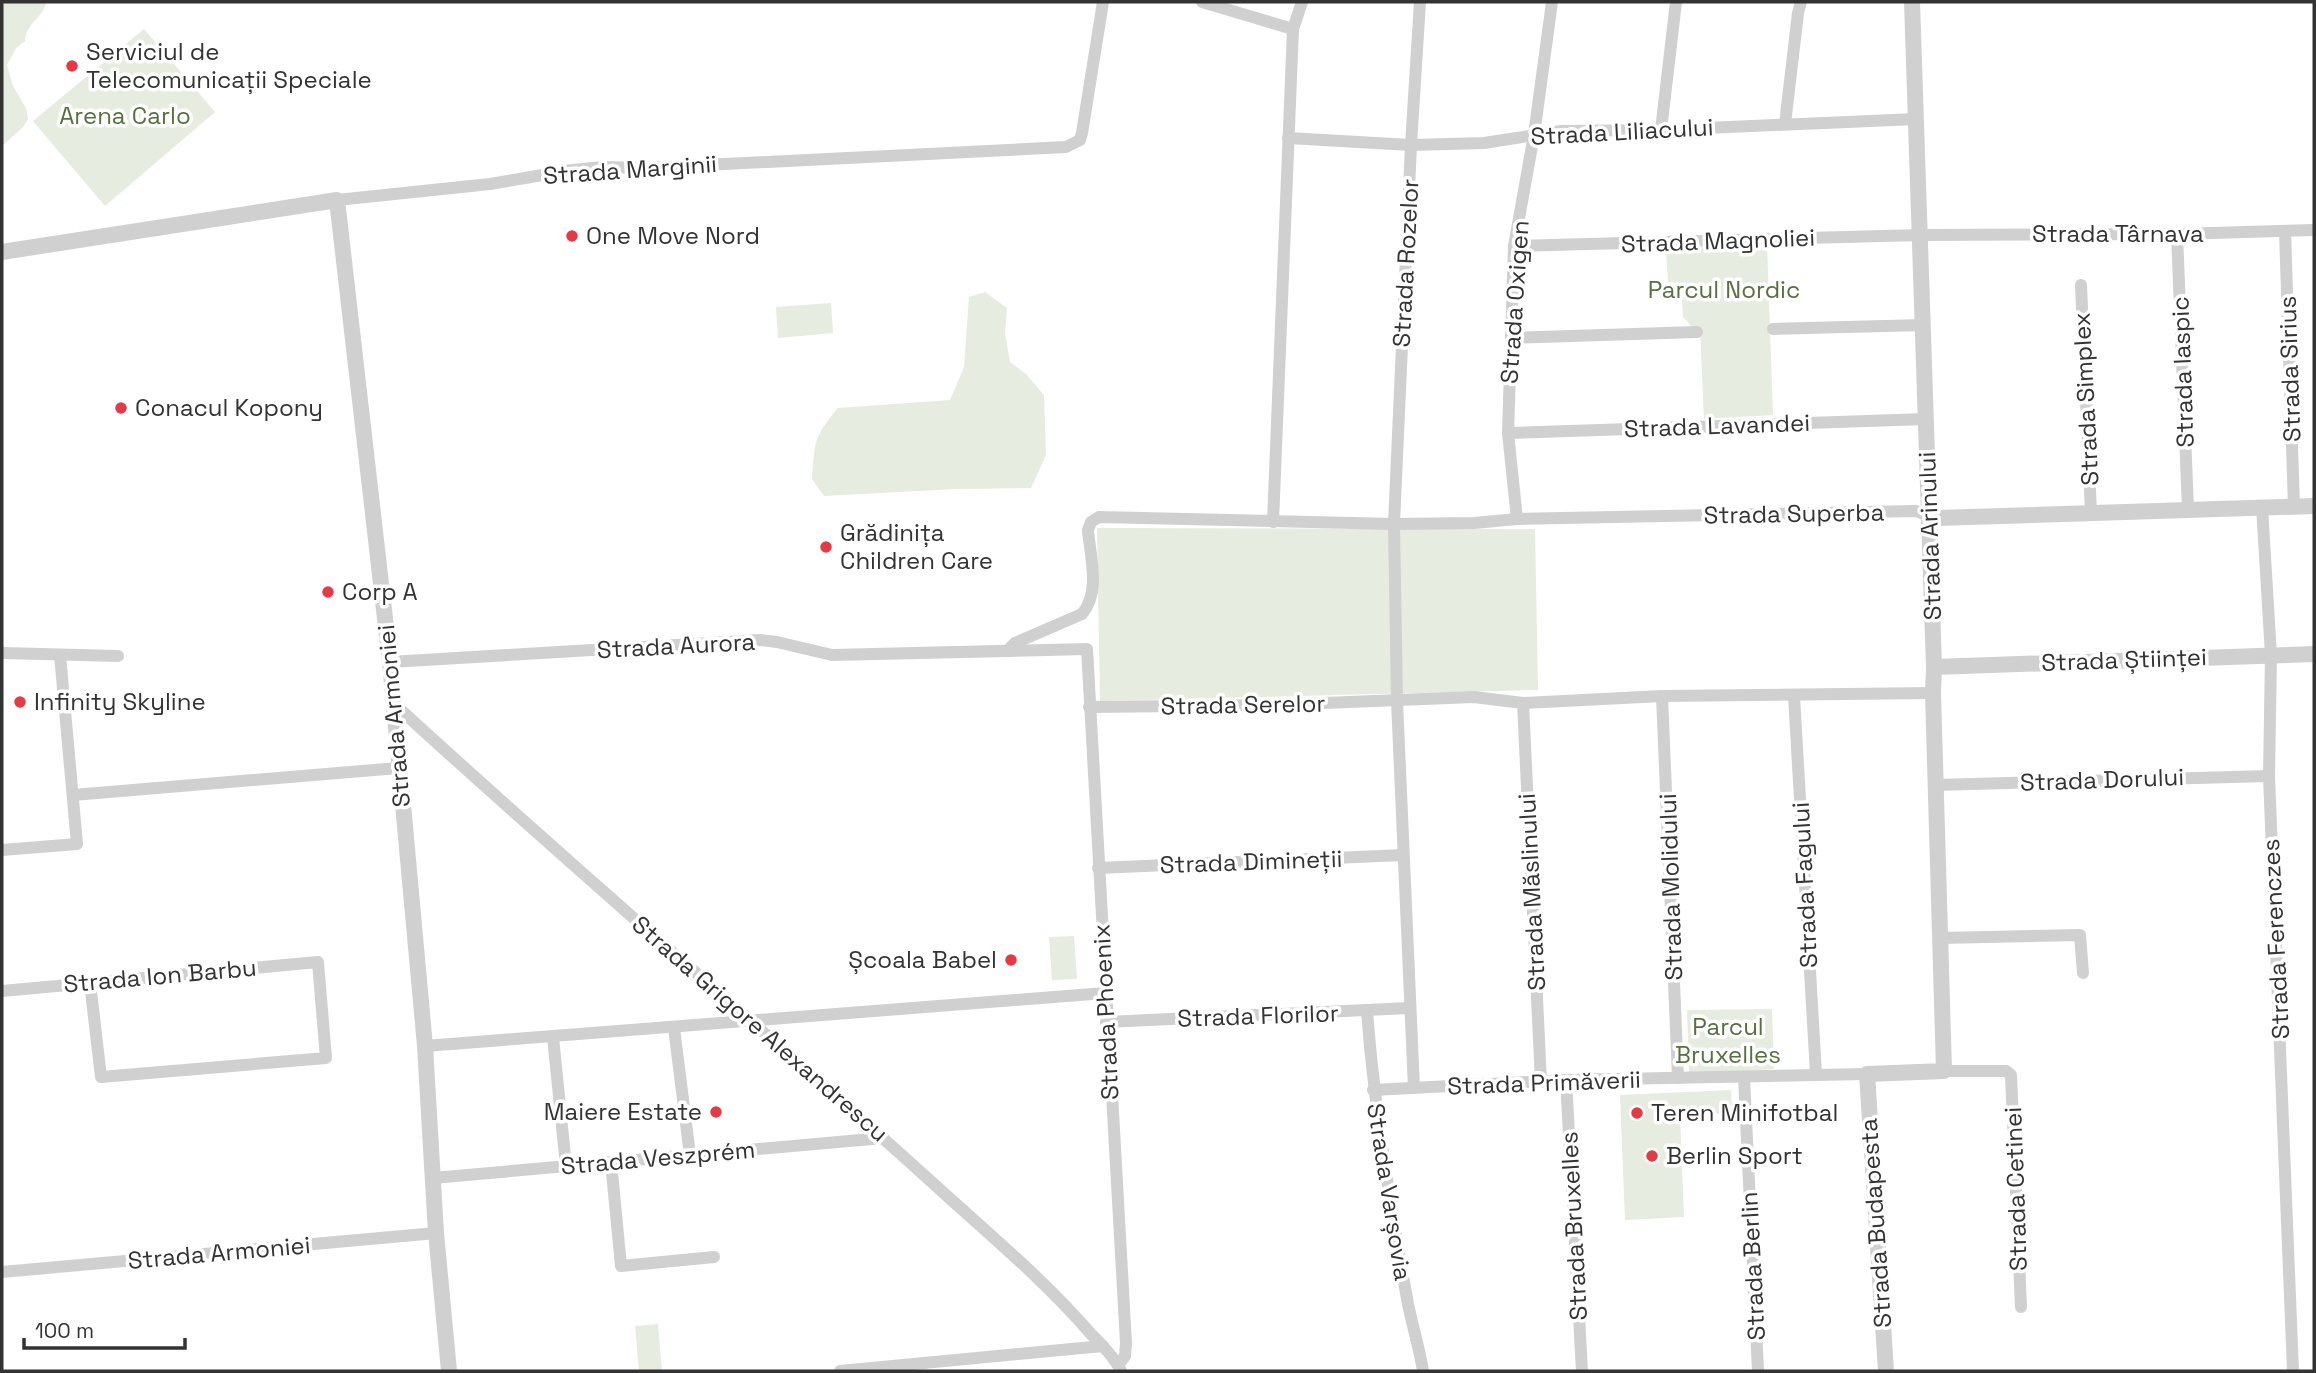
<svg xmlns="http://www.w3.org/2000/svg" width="2316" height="1373" viewBox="0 0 2316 1373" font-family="'Space Grotesk',sans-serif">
<rect width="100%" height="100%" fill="#fff"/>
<!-- green -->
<g fill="#e6ecdf">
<path d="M5,2L46,3C42,19 26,23 25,41L16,48L7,65L13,86L26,108L28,119L23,127L2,146V4Z"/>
<path d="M144,29L215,112L105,206L33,121Z"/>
<path d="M1767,244L1773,415L1704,419L1700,328H1693L1683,317L1681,283L1668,282L1666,249Z"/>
<path d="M985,292L1007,308L1005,333L1010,362L1026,374L1044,395L1046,455L1031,488L956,489L824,496L812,479C815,441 813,438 838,408L950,400L964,367L969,297Z"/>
<path d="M831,303L833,333L778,338L776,307Z"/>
<path d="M1097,528L1535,529L1538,690L1100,701Z"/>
<path d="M1074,936L1077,979L1052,980L1049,937Z"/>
<path d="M1772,1009L1774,1069L1689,1074L1687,1010Z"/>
<path d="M1731,1090L1732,1113L1680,1116L1684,1217L1625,1220L1620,1095Z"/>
<path d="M658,1324L662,1371H639L635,1326Z"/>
</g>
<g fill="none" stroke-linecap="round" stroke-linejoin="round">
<!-- minor -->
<g stroke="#d0d0d0" stroke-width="12">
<path d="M1202,2L1293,29"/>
<path d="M1785,124L1798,13L1801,2"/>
<path d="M1661,130L1676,2"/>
<path d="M1288,138L1411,145L1484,143L1561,131L1661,130L1916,119"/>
<path d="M337,200L490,184L572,170L603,167L646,168L1066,147L1080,140L1082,133L1103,2"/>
<path d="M2285,231L2294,507"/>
<path d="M2177,234L2188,510"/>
<path d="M1514,246L1921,235L2177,234L2314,230"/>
<path d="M2081,285L2091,513"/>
<path d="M1773,329L1924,325"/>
<path d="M1511,338L1697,332"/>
<path d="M1508,433L1926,419"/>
<path d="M2262,507L2271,655L2269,776L2293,1371"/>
<path d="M1517,519L1508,433L1514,246L1534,135L1552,2"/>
<path d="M1273,522L1293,29L1302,2"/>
<path d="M1007,651L1015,643L1082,614C1101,592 1090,556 1088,530L1091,522L1099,517L1394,524L1474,523L1517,519L1916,511L1929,516"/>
<path d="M2,653L118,656"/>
<path d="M390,662L760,640L777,642L832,655L1087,649L1126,1343L1125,1356L1118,1365"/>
<path d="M1662,696L1678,1078"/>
<path d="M1794,696L1816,1074"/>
<path d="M392,702C574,869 763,1029 946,1195C996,1240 1047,1283 1091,1334C1102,1345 1114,1357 1121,1371"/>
<path d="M1523,703L1541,1082"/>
<path d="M1089,707L1274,705L1474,697L1523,703L1662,696L1933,693"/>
<path d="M1936,785L2269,776"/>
<path d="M73,795L398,768"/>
<path d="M2,850L77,844L60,655"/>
<path d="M1098,868L1403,855"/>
<path d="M1940,938L2080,935L2083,973"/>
<path d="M2,991L318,962L326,1058L101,1077L90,983"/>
<path d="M1367,1011C1374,1106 1389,1199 1406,1293C1410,1319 1419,1345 1423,1371"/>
<path d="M1106,1022L1409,1008"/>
<path d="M674,1028L690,1155"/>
<path d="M553,1037L566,1166"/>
<path d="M425,1046L1105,993"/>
<path d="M1944,1071H2006L2011,1075L2021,1307"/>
<path d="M1744,1077L1758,1371"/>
<path d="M1566,1080L1582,1371"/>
<path d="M1414,1088L1397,701L1394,524L1411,145L1420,2"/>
<path d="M1373,1090L1566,1080L1867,1074"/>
<path d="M611,1162L621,1266L714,1257"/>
<path d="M433,1178L883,1138"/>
<path d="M2,1272L436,1233"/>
<path d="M840,1371L1103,1346"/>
</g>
<!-- tertiary -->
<g stroke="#d0d0d0" stroke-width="16">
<path d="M2,252L337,200L390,662L425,1046L436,1233L449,1371"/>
<path d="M1929,516L1937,518L2314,506"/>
<path d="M1934,667L2314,654"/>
<path d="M1886,1371L1867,1074L1944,1071L1933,693L1934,667L1912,2"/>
</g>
</g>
<!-- markers -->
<g fill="#e63946" stroke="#fff" stroke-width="2.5">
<circle cx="72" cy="66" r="7"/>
<circle cx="572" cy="236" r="7"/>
<circle cx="121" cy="408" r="7"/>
<circle cx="826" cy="547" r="7"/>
<circle cx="328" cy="592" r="7"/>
<circle cx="20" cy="702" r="7"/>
<circle cx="1011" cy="960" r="7"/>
<circle cx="716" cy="1112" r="7"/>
<circle cx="1637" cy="1113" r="7"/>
<circle cx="1652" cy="1156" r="7"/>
</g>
<g text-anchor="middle" stroke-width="7" stroke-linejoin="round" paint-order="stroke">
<!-- poi labels -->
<g font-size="24" fill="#333" stroke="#fff" text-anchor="start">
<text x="86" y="60">Serviciul de<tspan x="86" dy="28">Telecomunicații Speciale</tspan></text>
<text x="586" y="244">One Move Nord</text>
<text x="135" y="416">Conacul Kopony</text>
<text x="840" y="541">Grădinița<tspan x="840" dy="28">Children Care</tspan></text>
<text x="342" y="600">Corp A</text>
<text x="34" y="710">Infinity Skyline</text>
<text x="997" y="968" text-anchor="end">Școala Babel</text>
<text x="702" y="1120" text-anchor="end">Maiere Estate</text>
<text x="1651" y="1121">Teren Minifotbal</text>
<text x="1666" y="1164">Berlin Sport</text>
</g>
<!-- park labels -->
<g font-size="24" fill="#56703f" stroke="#fff">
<text x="125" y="124">Arena Carlo</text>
<text x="1724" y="298">Parcul Nordic</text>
<text x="1728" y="1035">Parcul<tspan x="1728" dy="28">Bruxelles</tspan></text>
</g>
<!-- street labels -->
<g font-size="24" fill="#333" stroke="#fff">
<text transform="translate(1622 132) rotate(-3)" y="8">Strada Liliacului</text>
<text transform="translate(630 170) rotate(-4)" y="8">Strada Marginii</text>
<text x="2118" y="242">Strada Târnava</text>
<text transform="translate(1718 241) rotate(-2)" y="8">Strada Magnoliei</text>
<text transform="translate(1406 263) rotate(-87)" y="8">Strada Rozelor</text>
<text transform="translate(1515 302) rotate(-86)" y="8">Strada Oxigen</text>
<text transform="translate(2290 369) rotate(-92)" y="8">Strada Sirius</text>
<text transform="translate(2183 372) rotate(-92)" y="8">Strada Iaspic</text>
<text transform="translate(2086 399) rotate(-93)" y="8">Strada Simplex</text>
<text transform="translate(1717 426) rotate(-2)" y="8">Strada Lavandei</text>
<text transform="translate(1794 514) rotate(-1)" y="8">Strada Superba</text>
<text transform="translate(1930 536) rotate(-92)" y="8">Strada Arinului</text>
<text transform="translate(676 646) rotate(-3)" y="8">Strada Aurora</text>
<text transform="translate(2124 660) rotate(-2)" y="8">Strada Științei</text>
<text transform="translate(1243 705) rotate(-1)" y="8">Strada Serelor</text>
<text transform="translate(394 716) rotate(-95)" y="8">Strada Armoniei</text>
<text transform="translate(2102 780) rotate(-2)" y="8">Strada Dorului</text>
<text transform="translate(1251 862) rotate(-2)" y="8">Strada Dimineții</text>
<text transform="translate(1805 885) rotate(-93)" y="8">Strada Fagului</text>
<text transform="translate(1671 887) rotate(-92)" y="8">Strada Molidului</text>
<text transform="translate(1532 892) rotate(-93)" y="8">Strada Măslinului</text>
<text transform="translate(2276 939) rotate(-93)" y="8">Strada Ferenczes</text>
<text transform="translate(160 976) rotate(-5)" y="8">Strada Ion Barbu</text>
<text transform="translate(1106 1012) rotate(-93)" y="8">Strada Phoenix</text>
<text transform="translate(1258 1016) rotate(-2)" y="8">Strada Florilor</text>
<text transform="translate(760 1029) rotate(41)" y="8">Strada Grigore Alexandrescu</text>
<text transform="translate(1544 1083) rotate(-2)" y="8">Strada Primăverii</text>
<text transform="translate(658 1158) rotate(-5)" y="8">Strada Veszprém</text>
<text transform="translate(2016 1189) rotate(-92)" y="8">Strada Cetinei</text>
<text transform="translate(1389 1192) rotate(81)" y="8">Strada Varșovia</text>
<text transform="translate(1876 1223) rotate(-94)" y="8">Strada Budapesta</text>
<text transform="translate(1574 1226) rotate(-93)" y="8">Strada Bruxelles</text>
<text transform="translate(219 1253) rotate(-5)" y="8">Strada Armoniei</text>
<text transform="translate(1753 1266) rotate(-93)" y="8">Strada Berlin</text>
</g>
</g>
<!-- border -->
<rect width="2316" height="1373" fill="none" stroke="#333333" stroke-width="7"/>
<!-- scale -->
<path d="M24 1338v10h161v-10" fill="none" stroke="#333333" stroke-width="3.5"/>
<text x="35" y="1338" font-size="21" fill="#333333" stroke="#ffffff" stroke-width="5" paint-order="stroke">100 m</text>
</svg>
